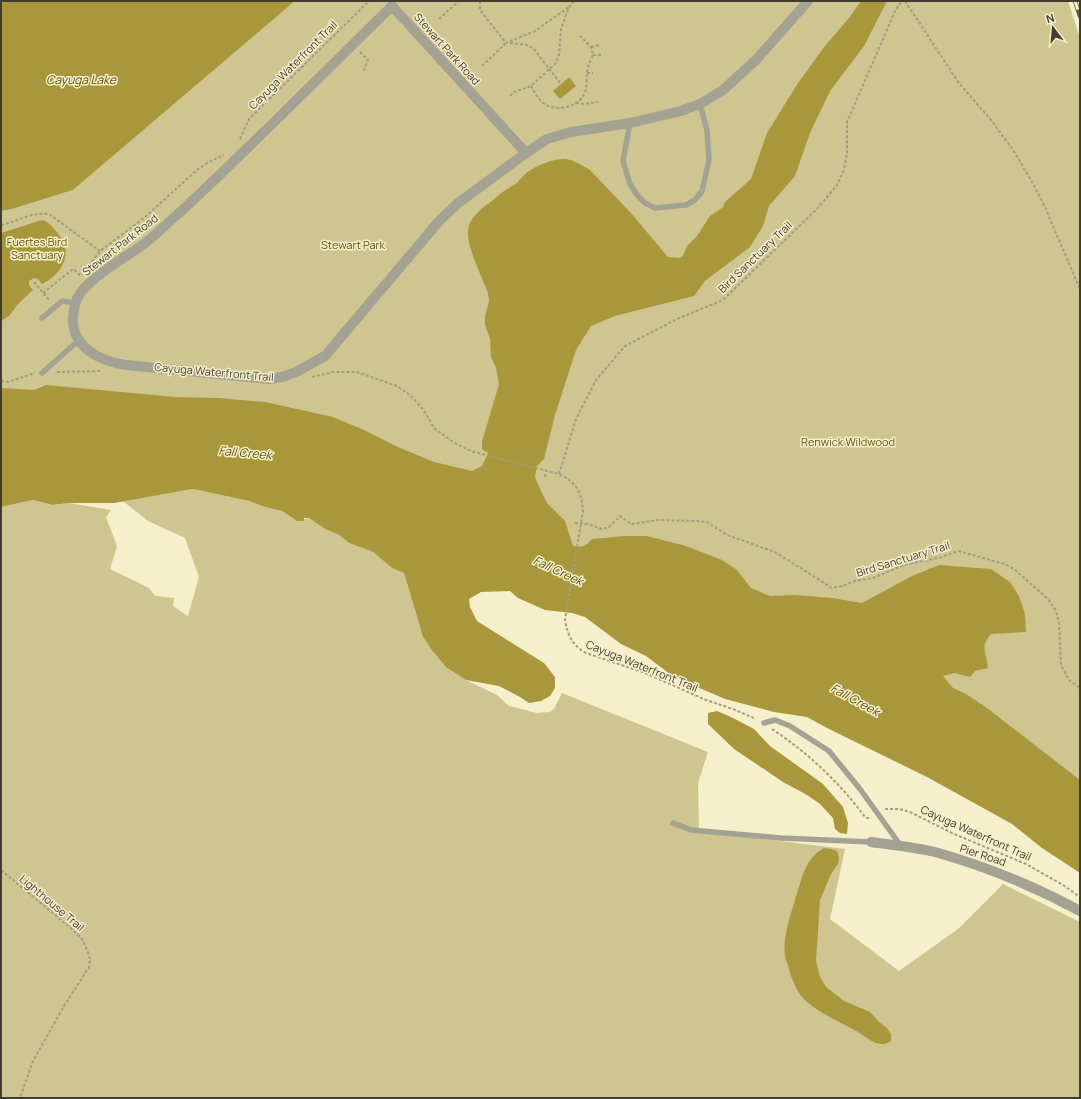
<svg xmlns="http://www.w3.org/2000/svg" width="1081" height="1099" viewBox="0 0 1081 1099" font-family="Manrope,sans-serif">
<rect width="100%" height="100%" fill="#f5efcb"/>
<!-- green -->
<g fill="#cec591">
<path d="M295,1H1068L1080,38V824L488,536L1,450V211L12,209L73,190Z"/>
<path d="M193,489L249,501L265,507L282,511L297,521L309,518L325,529L339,535L349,543L373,552L392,568L404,573L423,637L431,649L466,680L497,695L509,706L537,713L549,712L554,709L562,693L708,752L698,783L699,831L845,849L830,919L899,971L958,929L1003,884L1080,922V1098H1V507L33,500L52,505L69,503L111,510L106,517L117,546L110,569L149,588L155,596L174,598L173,606L188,616L199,577L185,538L148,521L123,501Z"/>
</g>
<!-- water -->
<g fill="#a9983b">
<path d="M1,1H295L73,190L12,209L1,211Z"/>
<path d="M861,1H887L864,46L830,91L810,133L795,176L769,206L763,226L750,247L705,281L694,296L615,316L591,326L576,350L555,415L544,459L537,466L535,477L541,491L547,503L565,521L573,546C583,548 586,546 592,539L625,536H647L686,546L722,560L736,569L751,588L770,596L795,595L832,598L862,603L912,576L939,565L991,569L1010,582L1019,596L1025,614L1026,632L991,634C979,648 987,652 988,668L975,671L970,677L954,673L943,676L953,688L966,694L987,708L1080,780V873L1042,848L1012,824L927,777L827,728L807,717L774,712L725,699L674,677L646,656L621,644L585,617L572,613L545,610L518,598L510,591L481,592L469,599L470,607L477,621L544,663L555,677V688L550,696L541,701L529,703L520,697L499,686L466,680L446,667L431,649L423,637L404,573L392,568L373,552L349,543L339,535L325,529L309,518H304V521H297L282,511L265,507L249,501L193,489L114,503H69L52,505L33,500L1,507V388L34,390L46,385L175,397L218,398L265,402L333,417L364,430L398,447L434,462L472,471L482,466L488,453L482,449V442L499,384L496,368L491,357L490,339L485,325V316L489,301L488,293C482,277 466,245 468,230C470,218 477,213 485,206C493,201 499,194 507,189C510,187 514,185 517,183C519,181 521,178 523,176C532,167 549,160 562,159C571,158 582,165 590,170L630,212L668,257L680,258L683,256L687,246L697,236L710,216L723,207L725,202L751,179L767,133L798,83L825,46L849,18Z"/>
<path d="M568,78H570L576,86L560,99L553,91Z"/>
<path d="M42,220C49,222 51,226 56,231C60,236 64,241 65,247C69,263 55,278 42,284L38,279L34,278L29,281V285L33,290L19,303L9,316L1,321V233Z"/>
<path d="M717,711L731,717L754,729L770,746L823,784L843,807L848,823L847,834L840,833L835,829L833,818L820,804L807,795L783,782L734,749L708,724V713Z"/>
<path d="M824,848L831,849L837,851L839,858L838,864L831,874L820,900L816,961L820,977L826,987L844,1001L870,1012L879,1022L887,1028L891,1034V1041C878,1050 868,1037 856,1031C840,1022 821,1014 807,1002C798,994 794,984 790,973C789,967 786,961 785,956C782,937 792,911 797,893C803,875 806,858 824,848Z"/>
</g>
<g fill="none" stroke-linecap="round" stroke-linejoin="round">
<!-- path -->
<g stroke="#a19d83" stroke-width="2" stroke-dasharray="3 2" stroke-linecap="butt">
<path d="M480,1V9L483,14L506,43L535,31L569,7"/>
<path d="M905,1L959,83L991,120L1013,150L1031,180L1044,205L1080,289"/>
<path d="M439,19L459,1"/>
<path d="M510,43L527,45L533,48L561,84"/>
<path d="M591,47L600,45"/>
<path d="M360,52L368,60L363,73"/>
<path d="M593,55H602"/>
<path d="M482,66L506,43"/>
<path d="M587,73H593"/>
<path d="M531,86C534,91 537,97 542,102C552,112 575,109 583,96C588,89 586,80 587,72C588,66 590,61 593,55L591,47L580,36"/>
<path d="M510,96L514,92L531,86L555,64L559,56L561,29L569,7L574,1"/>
<path d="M576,103L584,104L598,102"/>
<path d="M240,139L249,119L369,1"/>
<path d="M1,225C18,221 31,212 49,214L100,251"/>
<path d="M86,270L100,251L144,218L198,169L209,162L224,155"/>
<path d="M34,282L50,301"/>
<path d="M43,293L73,269L81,276"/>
<path d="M57,372L102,371"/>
<path d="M312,377L333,372H357L397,386L410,395L422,408L435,429L456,444L474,452L559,474C576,482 582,492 583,511L565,620C568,636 572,645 586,653L645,673L706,700L733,709L756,719"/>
<path d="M1,381L8,382L35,373"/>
<path d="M559,474L576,419L596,380L625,346L677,319L723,300L818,208L837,185L844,170L847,153V122L896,9L902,1"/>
<path d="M545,477L546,471"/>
<path d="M575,523L588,524L602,529L609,527L620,516L631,524L658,520L698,521L707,522L727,535L775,552L832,588L843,586L855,581L873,578L907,564L939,558L958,551L1005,564L1014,569L1048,599L1056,611L1059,622L1061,665L1069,680L1080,688"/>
<path d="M772,729C808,753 839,782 865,817L867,818H871"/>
<path d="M885,809H899L910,812L954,834L1026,864L1063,885L1080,897"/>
<path d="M1,870L73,930L82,939L88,952L90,959L89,967L64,1006L33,1061L20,1098"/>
</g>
<!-- service -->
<g stroke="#a4a293" stroke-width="5.5">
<path d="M630,123L623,161L630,184L637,195L645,203L655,208L686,205L695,200L702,191L709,160L707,130L700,104"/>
<path d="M42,318L62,301L76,303"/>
<path d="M42,373L79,340"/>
<path d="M764,723L775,720L790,726L829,751L860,789L901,846"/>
<path d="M673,823L691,830L781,838L871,842"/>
</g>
<!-- minor -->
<g stroke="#a4a293" stroke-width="10">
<path d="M392,6L526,153L457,204L440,220L325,356L296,372L282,377L269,379L126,365C100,361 72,348 73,318C74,311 74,303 78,297C87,279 123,259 141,246C154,237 165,225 177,215C209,186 239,156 269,127C310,87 351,46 392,6Z"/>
<path d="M526,153L547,139L571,132L630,123L681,111L700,104L723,90L756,60L808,1"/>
<path d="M871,842C892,845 914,847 935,852C985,866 1034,886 1080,911"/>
</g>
<!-- rail casing -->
<g stroke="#5f5c4a" stroke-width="4.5">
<path id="rail" d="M1075,1L1080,16"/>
</g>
<!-- rail -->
<use href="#rail" stroke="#f5efcb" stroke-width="3" stroke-dasharray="9" stroke-linecap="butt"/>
</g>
<g text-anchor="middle" stroke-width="3" stroke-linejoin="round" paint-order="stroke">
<!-- street labels -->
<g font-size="11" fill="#403d2f" stroke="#f5efcb">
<text transform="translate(447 49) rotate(48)" y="4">Stewart Park Road</text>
<text transform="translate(293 65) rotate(-45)" y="4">Cayuga Waterfront Trail</text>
<text transform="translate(120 245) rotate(-38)" y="4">Stewart Park Road</text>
<text transform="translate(755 257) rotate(-44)" y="4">Bird Sanctuary Trail</text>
<text transform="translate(214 372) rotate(5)" y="4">Cayuga Waterfront Trail</text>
<text transform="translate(903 559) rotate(-17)" y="4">Bird Sanctuary Trail</text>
<text transform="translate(642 666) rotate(22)" y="4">Cayuga Waterfront Trail</text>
<text transform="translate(976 833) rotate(24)" y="4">Cayuga Waterfront Trail</text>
<text transform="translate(983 855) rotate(18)" y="4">Pier Road</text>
<text transform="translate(52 903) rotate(40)" y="4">Lighthouse Trail</text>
</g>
<!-- park labels -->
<g font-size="11" fill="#5f540d" stroke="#f5efcb">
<text x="37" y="246">Fuertes Bird<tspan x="37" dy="13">Sanctuary</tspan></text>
<text x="353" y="249">Stewart Park</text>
<text x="848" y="446">Renwick Wildwood</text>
</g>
<!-- water labels -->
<g font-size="12" font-style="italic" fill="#5d5209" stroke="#f5efcb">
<text x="81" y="84">Cayuga Lake</text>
<text transform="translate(245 453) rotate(5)" y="4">Fall Creek</text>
<text transform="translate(558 571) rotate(25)" y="4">Fall Creek</text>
<text transform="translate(855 700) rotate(29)" y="4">Fall Creek</text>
</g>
</g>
<!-- border -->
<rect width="1081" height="1099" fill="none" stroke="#403d2f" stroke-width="4"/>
<!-- north arrow -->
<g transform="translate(1053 28) rotate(344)" stroke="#f5efcb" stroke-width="3" paint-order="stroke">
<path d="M0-3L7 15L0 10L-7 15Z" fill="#403d2f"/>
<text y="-6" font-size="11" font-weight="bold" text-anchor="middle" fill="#403d2f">N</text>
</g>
</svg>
